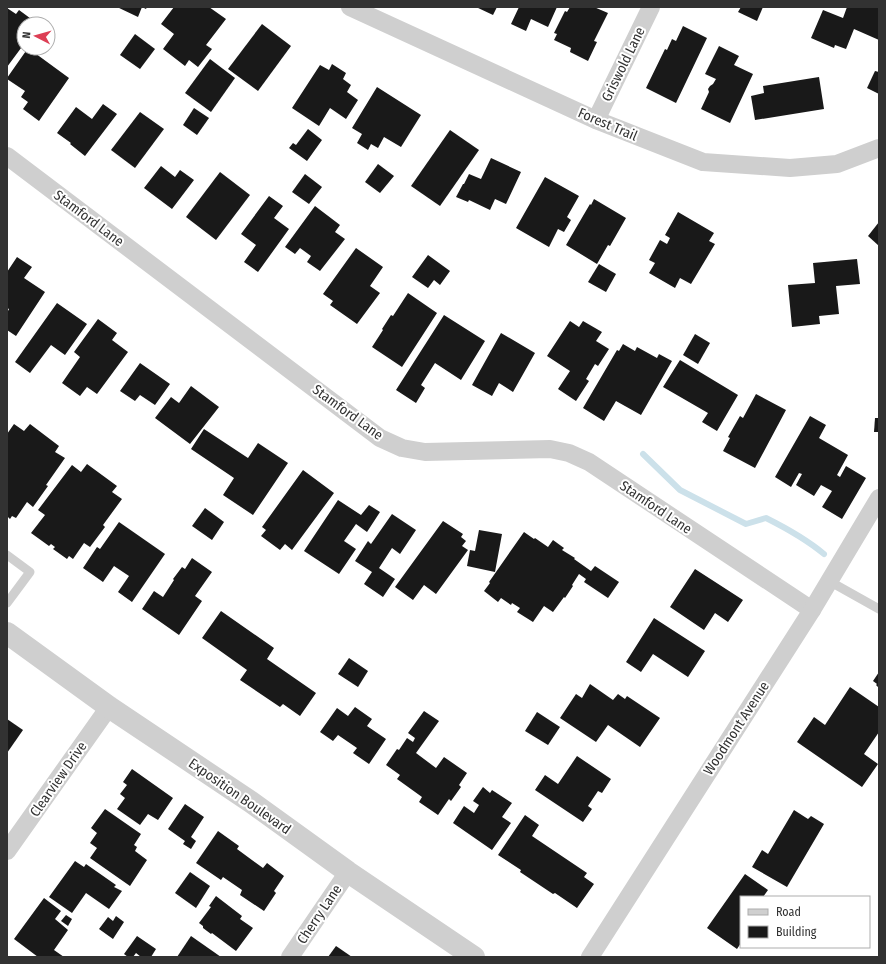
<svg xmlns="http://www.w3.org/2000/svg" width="886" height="964" viewBox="0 0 886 964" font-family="'Fira Sans Condensed',sans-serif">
<rect width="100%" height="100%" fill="#fff"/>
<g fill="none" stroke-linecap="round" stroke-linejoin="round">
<!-- stream -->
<path stroke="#cce1ea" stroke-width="6" d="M643,454L680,490L746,524L766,518C786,528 806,539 824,554"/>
</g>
<!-- building -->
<g fill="#191919">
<path d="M117,7H147L146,9L142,7L138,17Z"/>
<path d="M174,7H209L226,19L206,45L212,49L198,67L189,60L185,66L163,49L174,34L161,24Z"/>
<path d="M476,7H497L493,15Z"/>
<path d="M519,7H557L548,27L531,19L526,31L511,24Z"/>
<path d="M570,7H594L608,13L594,41L597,42L588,61L570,52L571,48L554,40L557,34L554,33L565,11L567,12Z"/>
<path d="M741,7H763L757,21L738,12Z"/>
<path d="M847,7H879V40L854,29L846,49L835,45L834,48L811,38L823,10L843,18Z"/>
<path d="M7,8L16,14L19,10L38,24H24V44L7,67Z"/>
<path d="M262,24L291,46L258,91L228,69Z"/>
<path d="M683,26L707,38L676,103L646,88L665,49L667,50L672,39L676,41Z"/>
<path d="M135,34L155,49L140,69L120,55Z"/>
<path d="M719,46L739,56L734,65L753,74L730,123L701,109L709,92L708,89L710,86L713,84L716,79L705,74Z"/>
<path d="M28,48L69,78L39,121L23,109L28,102L21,97L25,91L7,79V78Z"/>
<path d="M210,59L235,78L211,112L185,93Z"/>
<path d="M332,64L346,73L343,79L351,85L347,92L358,100L346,119L330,108L319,126L292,108L320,65L329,70Z"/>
<path d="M875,71L879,72V94L867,88Z"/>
<path d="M819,77L824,109L755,120L751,96L764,93L763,86Z"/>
<path d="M377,87L421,115L401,147L384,137L378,148L371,144L368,150L357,143L362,134L352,128Z"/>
<path d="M103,104L117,114L85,156L70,144L71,143L57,133L76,107L92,119Z"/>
<path d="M194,108L209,118L197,135L183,125Z"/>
<path d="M140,112L164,129L135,168L111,150Z"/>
<path d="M308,129L322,140L307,161L289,148L293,143L296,145Z"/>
<path d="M450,130L479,150L440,206L411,186Z"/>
<path d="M491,158L521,172L506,204L495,199L490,210L469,200L468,202L456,197L463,184H464L469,174L481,179Z"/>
<path d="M378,164L394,176L380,193L365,182Z"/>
<path d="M161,166L175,177L180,170L194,180L172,209L144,188Z"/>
<path d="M220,172L250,195L216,240L186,217Z"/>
<path d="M305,174L322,187L309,204L292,192Z"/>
<path d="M545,177L579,196L567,217L571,220L564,232L558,229L549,247L516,228Z"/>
<path d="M269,196L283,206L274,218L289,229L258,272L244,262L256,245L241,234Z"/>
<path d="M594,199L626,218L610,246L608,245L597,264L566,245L590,204L591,205Z"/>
<path d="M315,206L340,225L335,232L345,239L320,271L307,262L311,256L300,248L295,254L285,247Z"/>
<path d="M678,212L714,233L709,241L715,244L691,284L680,278L675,288L649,273L655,263L649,260L660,240L667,244L670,238L665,235Z"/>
<path d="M879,222V246L868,236Z"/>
<path d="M356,248L383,267L370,286L380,293L357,324L330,305L333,301L323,294Z"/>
<path d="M428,255L450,271L440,285L434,280L428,288L412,277Z"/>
<path d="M17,257L32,267L24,278L45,292L16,336L7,330V313L9,309L7,308V272Z"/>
<path d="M857,259L860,284L836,286L839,314L819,316L820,324L792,327L788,285L815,283L813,263Z"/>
<path d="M599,264L616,274L606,292L588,282Z"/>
<path d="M408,293L437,313L402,367L372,347L383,330L382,329L391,315L393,316Z"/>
<path d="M57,303L87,324L65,355L51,345L30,373L15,362Z"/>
<path d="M444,315L485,341L461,380L435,363L421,385L425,388L416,403L396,390Z"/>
<path d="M98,319L117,333L112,340L128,352L97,394L87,387L80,396L62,383L80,357L74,352Z"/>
<path d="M570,321L579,327L583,321L602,332L596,341L609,349L598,366L595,364L586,379L589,381L576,401L558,389L570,371L547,356Z"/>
<path d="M501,333L535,353L513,392L499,383L492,396L472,385Z"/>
<path d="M695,334L710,343L698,364L683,355Z"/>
<path d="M623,344L635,351L637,347L657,358L659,354L672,361L641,415L616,401L604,421L583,408L617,350L619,351Z"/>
<path d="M680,360L738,395L717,431L702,422L708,413L663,387Z"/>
<path d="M140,363L170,384L155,405L140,395L135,401L120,391Z"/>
<path d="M191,386L219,407L190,444L155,418L171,397L179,403Z"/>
<path d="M756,394L786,410L755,468L723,451L730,438L728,437L740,416L743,418Z"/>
<path d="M810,416L826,425L819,438L848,455L837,475L840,477L846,466L866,478L842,519L822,507L832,491L821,485L814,496L796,485L802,474L799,473L791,487L775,477Z"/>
<path d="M875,418H879V432H874Z"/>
<path d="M14,424L24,431L30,424L59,446L55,452L65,458L46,485L48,486L33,507L27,502L16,518L12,516L10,519L7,516V434Z"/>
<path d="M204,429L248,458L258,443L288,463L253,515L223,495L234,478L191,449Z"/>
<path d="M87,464L117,486L112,492L122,499L103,525L105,527L90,547L84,543L73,559L69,556L67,559L53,549L55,547L51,544L49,546L31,533L45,515L38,510L72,465L81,472Z"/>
<path d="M303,470L334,493L292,550L285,544L280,550L261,536L266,530L262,527Z"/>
<path d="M338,500L361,515L369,505L380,512L367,532L356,524L344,541L356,549L339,574L304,551Z"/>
<path d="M205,508L224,522L212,540L192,526Z"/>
<path d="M392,514L416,530L400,554L392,548L379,568L395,579L383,597L364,584L372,572L355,561L368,541L371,544Z"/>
<path d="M443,521L463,534L461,537L466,541L462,546L468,550L436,594L424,585L413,600L395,587Z"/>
<path d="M119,522L165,554L132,602L118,592L129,576L114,566L103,582L83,568L97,547L100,549Z"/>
<path d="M479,530L502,534L495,572L467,566L470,550L475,551Z"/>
<path d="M524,532L534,539L535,538L548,547L553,540L564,548L562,550L575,558L574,559L591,571L595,566L619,582L608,598L584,582L586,579L579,574L572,585L573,586L565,598L564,597L553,612L544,606L533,622L517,612L520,608L512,603L511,605L501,598L498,602L484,591L490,583L489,582Z"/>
<path d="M192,558L212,572L195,596L202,601L179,635L142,609L154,591L163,597L174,580L173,579L182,567L185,569Z"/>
<path d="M695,569L743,600L728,622L715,613L704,630L670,607Z"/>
<path d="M221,611L274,648L267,659L316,693L300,716L283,704L280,707L240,680L247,670L202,638Z"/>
<path d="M654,618L705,651L688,677L653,654L641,672L626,662Z"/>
<path d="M349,658L368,671L358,687L338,674Z"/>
<path d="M879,672V688L876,685L877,684L873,681Z"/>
<path d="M590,684L613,700L618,694L625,699L627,696L660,718L640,747L608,725L596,742L560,718L576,694L582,698Z"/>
<path d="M850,687L879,707V732L864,754L878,764L862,787L797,742L814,717L825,725Z"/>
<path d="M355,707L372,719L367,726L386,739L369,764L353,753L357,748L338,735L333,741L320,732L337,708L348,716Z"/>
<path d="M424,711L439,721L416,753L436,768L444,757L467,773L459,785L461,787L451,801L449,799L438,815L419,802L422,797L397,779L400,775L386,765L397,749L399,750L407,738L413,742L415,738L408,733Z"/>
<path d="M537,712L560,727L548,745L525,731Z"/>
<path d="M7,719L23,730L7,753Z"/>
<path d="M577,756L611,779L602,793L598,791L588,806L592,809L583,822L535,790L545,775L558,784Z"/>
<path d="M132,769L173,798L158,820L148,814L140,825L117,809L125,798L120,794L127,785L123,782Z"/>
<path d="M483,787L490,793L492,790L512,803L502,817L511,823L492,850L453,823L464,806L474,813L479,805L473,801Z"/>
<path d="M185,804L204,817L191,837L196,841L191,849L183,844L185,841L168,829Z"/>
<path d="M105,809L141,834L134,845L137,847L135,851L147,860L130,886L90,858L97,848L90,843L97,833L91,828Z"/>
<path d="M794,810L808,819L811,816L824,824L787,887L752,867L762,850L768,854Z"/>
<path d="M525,815L539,825L532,836L587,873L584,877L594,884L577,908L555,893L553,894L520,872L521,870L498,855Z"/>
<path d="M218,831L239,846L237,849L263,868L267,863L284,876L274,891L276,893L264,911L240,895L242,890L223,877L221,880L196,863Z"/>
<path d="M75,861L84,867L86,864L116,885L114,887L122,891L109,909L86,893L72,913L49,897Z"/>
<path d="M190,872L210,886L196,908L175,893Z"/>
<path d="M745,874L768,890L763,897H741V943L737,949L707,928Z"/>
<path d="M216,896L242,916L240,919L253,928L236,951L212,933L211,934L203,928V926L199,923L211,907L209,906Z"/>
<path d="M44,898L61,911L55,919L68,930L54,950L64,957H38L14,939Z"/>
<path d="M66,915L72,919L68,926L61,921Z"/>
<path d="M116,916L124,922L113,939L99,929L108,917L113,921Z"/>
<path d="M137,936L156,949L151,957H141L136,953L133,957H128L124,954Z"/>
<path d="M191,936L221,957H177Z"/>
<path d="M336,946L339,948L352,957H328Z"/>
</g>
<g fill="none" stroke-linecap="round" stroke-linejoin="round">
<!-- service -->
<g stroke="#cfcfcf" stroke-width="9">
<path d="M7,555L30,572L7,603"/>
<path d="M829,581L879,609"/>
</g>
<!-- minor -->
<g stroke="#cfcfcf" stroke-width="18">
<path d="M350,7L596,120L703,162L790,168L837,164L879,148"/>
<path d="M596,120L651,7"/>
<path d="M7,156L380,438L402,448L425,452L550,449L569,453L589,462L812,610"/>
<path d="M7,851L109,707"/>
<path d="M290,957L348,872"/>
<path d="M590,957L812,610L879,498"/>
</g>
<!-- tertiary -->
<path stroke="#cfcfcf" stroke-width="22" d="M7,633L109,707L251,802L348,872L474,957"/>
</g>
<g text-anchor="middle" stroke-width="4" stroke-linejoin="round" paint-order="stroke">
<!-- street labels -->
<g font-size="14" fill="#323232" stroke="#fff">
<text transform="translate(623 64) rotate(-64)" y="5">Griswold Lane</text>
<text transform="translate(608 124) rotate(23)" y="5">Forest Trail</text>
<text transform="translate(89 218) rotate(37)" y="5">Stamford Lane</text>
<text transform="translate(348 412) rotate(36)" y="5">Stamford Lane</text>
<text transform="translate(656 507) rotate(34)" y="5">Stamford Lane</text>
<text transform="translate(736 728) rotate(-57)" y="5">Woodmont Avenue</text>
<text transform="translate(58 779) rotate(-55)" y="5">Clearview Drive</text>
<text transform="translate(240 796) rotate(35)" y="5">Exposition Boulevard</text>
<text transform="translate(319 914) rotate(-56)" y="5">Cherry Lane</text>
</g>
</g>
<!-- border -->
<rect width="886" height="964" fill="none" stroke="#323232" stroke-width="16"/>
<!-- legend -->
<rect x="740" y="896" width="130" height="52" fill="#ffffff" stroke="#adadad"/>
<rect x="748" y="909" width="20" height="6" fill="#cfcfcf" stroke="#adadad"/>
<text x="776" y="916" font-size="12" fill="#323232">Road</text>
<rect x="748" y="926" width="20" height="12" fill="#191919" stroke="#adadad"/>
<text x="776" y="936" font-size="12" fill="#323232">Building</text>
<!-- north arrow -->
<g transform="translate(36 36) rotate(276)"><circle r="19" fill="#ffffff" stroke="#adadad"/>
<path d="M0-3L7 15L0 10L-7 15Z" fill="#dd3f55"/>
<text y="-6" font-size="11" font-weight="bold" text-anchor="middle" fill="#323232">N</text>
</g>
</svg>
